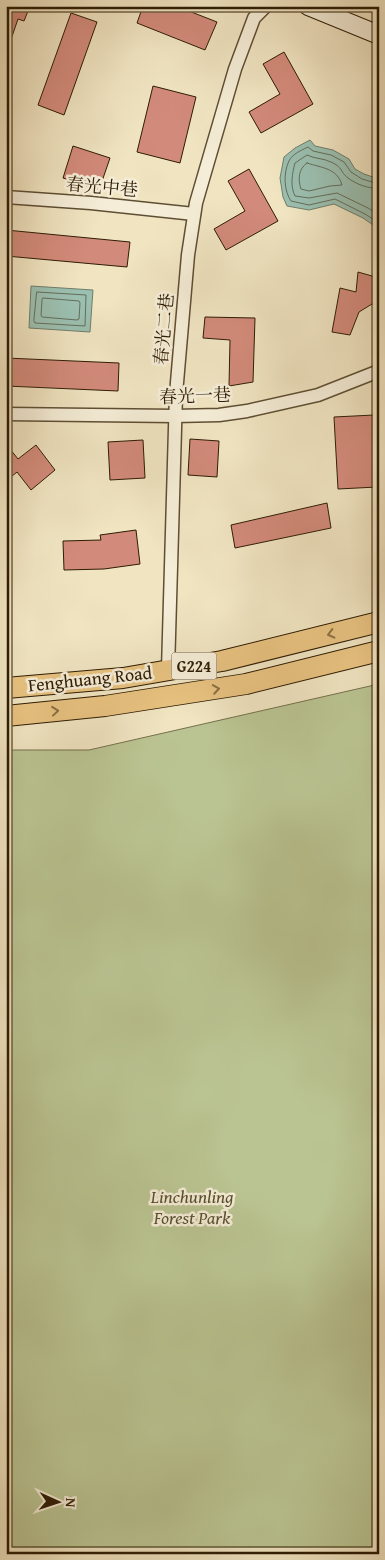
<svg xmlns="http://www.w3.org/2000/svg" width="385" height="1560" viewBox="0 0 385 1560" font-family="'Gentium Book Plus','Noto Serif SC',serif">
<rect width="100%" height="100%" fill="#f0e4c1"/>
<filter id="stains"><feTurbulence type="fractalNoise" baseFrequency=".004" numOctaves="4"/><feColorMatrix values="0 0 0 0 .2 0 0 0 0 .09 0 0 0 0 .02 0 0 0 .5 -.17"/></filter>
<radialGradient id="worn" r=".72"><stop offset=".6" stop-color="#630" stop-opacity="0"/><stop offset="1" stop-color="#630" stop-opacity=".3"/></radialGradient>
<!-- green -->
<path fill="#bac492" stroke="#74704b" d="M379,684V1554H6V750H89Z"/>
<!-- water -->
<g fill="#9bbfb0" stroke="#6f7e6b">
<path d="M310,140L315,146L333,150L349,159L355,169L364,174L373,177L379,176V229L363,218L334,204L309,210L287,206L283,197L280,178L284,157L295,148Z"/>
<path d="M31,286L93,290L90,332L29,328Z"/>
</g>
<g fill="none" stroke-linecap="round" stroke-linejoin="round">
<!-- shore -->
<g stroke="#646e5a" stroke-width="1">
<path d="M307,163C322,168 337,168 342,185L330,186L309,191L301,189C298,180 298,169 307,163Z"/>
<path d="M379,181L372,182L362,179L351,172L344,162L331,155L313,151L308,147C302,150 292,154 289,161C283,173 284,191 291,201L309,205L335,199L365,214L379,223"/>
<path d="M379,188C368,189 356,184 348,178C340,172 343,167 331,162C323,158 315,159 307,155L295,163C292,174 290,186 295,196L309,198L337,193L368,208L379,215"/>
<path d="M37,292L86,295L85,326L35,323L34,321Z"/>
<path d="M43,298L79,301L80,303L79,319L77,320L42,317L41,315L42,300Z"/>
</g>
</g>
<!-- building -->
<g fill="#d28a7a" stroke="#2e1c04">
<path d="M6,6H30L24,21L18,19L8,48H6Z"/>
<path d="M143,6H176L217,22L205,50L137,23Z"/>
<path d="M71,13L97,22L64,115L38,105Z"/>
<path d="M284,52L313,104L261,133L249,112L280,94L263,64Z"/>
<path d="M153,86L196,97L180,163L137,152Z"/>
<path d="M73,146L110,158L99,190L63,178Z"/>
<path d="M249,169L278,221L226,250L214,229L245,211L228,181Z"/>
<path d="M6,230L130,242L127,267L6,256Z"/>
<path d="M358,272L379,278V305L372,304L359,312L350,335L332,332L340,288L356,292Z"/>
<path d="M205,317L255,318L253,382L229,386L230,340L203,338Z"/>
<path d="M6,358L119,363L118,391L6,386Z"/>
<path d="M374,415L377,487L338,489L334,417Z"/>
<path d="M190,439L219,441L217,477L188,475Z"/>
<path d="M143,440L145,478L110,480L108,442Z"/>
<path d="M6,444L18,459L36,445L55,470L31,490L17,472L6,481Z"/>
<path d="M327,503L331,528L235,548L231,525Z"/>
<path d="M136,530L140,564L104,569L64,570L63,541L101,540L100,535Z"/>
</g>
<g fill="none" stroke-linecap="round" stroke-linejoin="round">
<!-- minor casing -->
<g stroke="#5e4e33" stroke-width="15">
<g id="minor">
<path d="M6,197L91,203L194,214"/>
<path d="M6,414L175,416L219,415L247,411L318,395L379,371"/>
<path d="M168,670L176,394L188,255L196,203L235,69L254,18L266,6"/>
</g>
</g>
<!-- secondary casing -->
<g stroke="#2e1c04" stroke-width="20">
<path id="secondary" d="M308,6L379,35"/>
</g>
<!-- trunk casing -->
<g stroke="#2e1c04" stroke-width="22">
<g id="trunk">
<path d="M6,688L123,678L222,661L379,622"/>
<path d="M6,716L105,706L246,684L379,651"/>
</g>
</g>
<!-- minor -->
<use href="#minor" stroke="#f5edd7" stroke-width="12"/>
<!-- secondary -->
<use href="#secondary" stroke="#f5edd7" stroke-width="18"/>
<!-- trunk -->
<use href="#trunk" stroke="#e8c280" stroke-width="20"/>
</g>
<!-- one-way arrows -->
<defs><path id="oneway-chevron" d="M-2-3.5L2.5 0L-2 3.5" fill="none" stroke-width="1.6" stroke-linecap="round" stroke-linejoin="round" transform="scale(1.25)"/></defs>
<g stroke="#8b6f42">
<use href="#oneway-chevron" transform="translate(331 634) rotate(166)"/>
<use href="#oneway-chevron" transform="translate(216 689) rotate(-9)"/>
<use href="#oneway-chevron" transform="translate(55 711) rotate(-6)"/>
</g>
<g text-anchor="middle" stroke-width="5" stroke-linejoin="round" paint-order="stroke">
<!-- shield labels -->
<rect fill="#f5edd7" stroke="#6a5b43" stroke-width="1" x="171.5" y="652.5" width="45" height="27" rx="4"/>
<g font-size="16" font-weight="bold" fill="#2e1c04">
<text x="194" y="672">G224</text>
</g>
<!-- street labels -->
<g font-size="18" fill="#2e1c04" stroke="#f5edd7">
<text transform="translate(102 187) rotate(5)" y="6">春光中巷</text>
<text transform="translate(164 329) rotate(-85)" y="6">春光二巷</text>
<text transform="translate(195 396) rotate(-2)" y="6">春光一巷</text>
<text transform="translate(90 679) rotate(-6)" y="6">Fenghuang Road</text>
</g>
<!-- park labels -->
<g font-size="18" font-style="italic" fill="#584e2f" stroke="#f5edd7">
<text x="192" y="1203">Linchunling<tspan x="192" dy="21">Forest Park</tspan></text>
</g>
</g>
<!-- margin -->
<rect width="385" height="1560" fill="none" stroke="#f0e4c1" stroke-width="25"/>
<rect x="8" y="8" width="370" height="1545" fill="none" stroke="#2e1c04" stroke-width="2.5"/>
<rect x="12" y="12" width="360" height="1535" fill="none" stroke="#2e1c04"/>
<!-- north arrow -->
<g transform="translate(58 1502) rotate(93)" stroke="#f5edd7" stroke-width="4" paint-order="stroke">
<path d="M0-4L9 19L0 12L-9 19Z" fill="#2e1c04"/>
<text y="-8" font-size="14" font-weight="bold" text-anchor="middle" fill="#2e1c04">N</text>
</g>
<rect width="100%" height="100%" filter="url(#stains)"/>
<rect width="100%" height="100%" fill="url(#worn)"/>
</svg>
